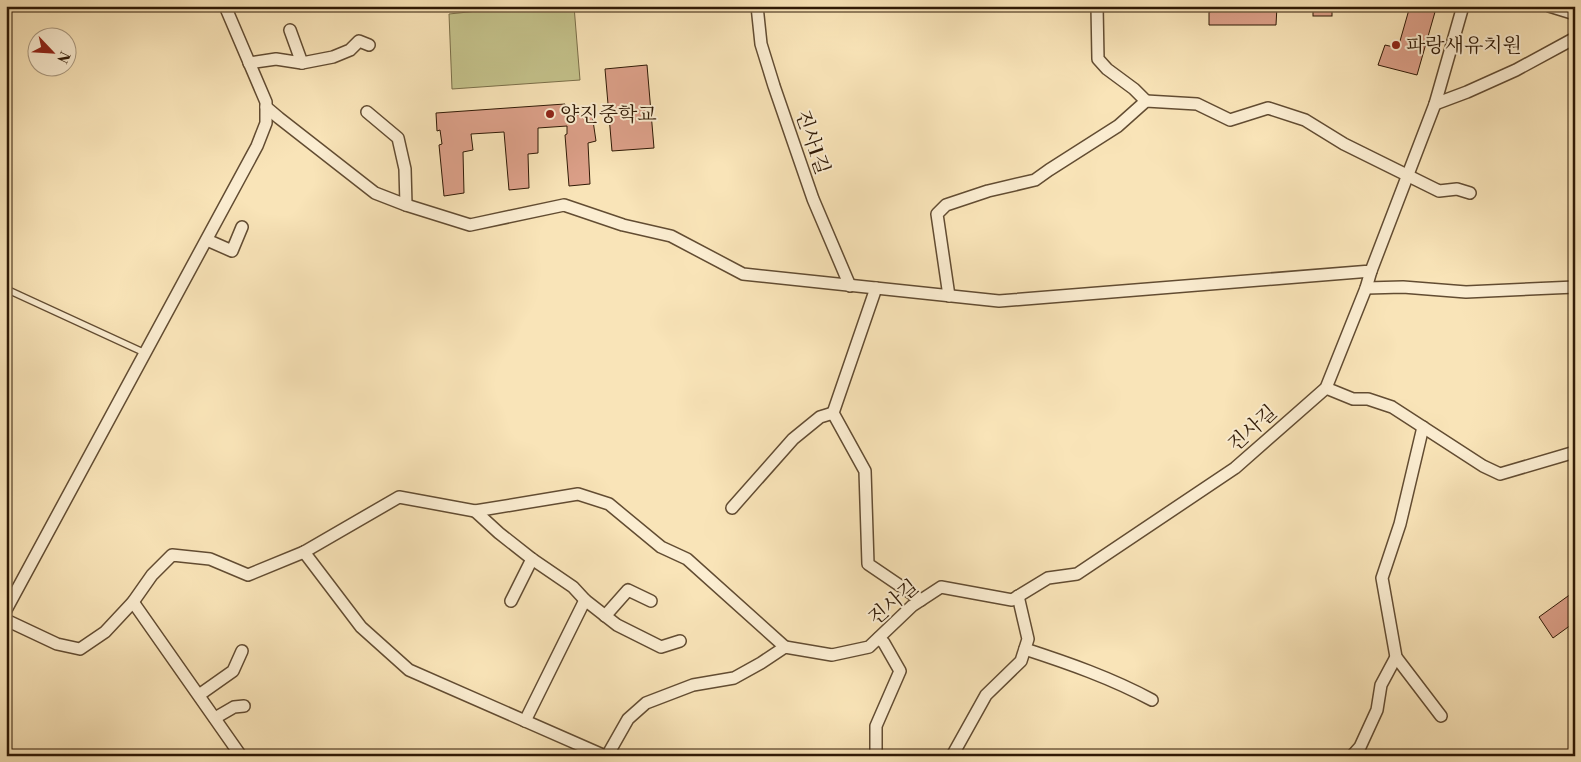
<svg xmlns="http://www.w3.org/2000/svg" width="1581" height="762" viewBox="0 0 1581 762" font-family="'Libre Bodoni','Noto Serif KR',serif">
<rect width="100%" height="100%" fill="#f9e4b8"/>
<filter id="stains"><feTurbulence type="fractalNoise" baseFrequency=".004" numOctaves="4"/><feColorMatrix values="0 0 0 0 .2 0 0 0 0 .09 0 0 0 0 .02 0 0 0 .5 -.17"/></filter>
<radialGradient id="worn" r=".72"><stop offset=".6" stop-color="#630" stop-opacity="0"/><stop offset="1" stop-color="#630" stop-opacity=".3"/></radialGradient>
<!-- pitch -->
<path fill="#c4c28b" stroke="#7a6e48" d="M525,6H574L580,80L452,89L449,14Z"/>
<!-- building -->
<g fill="#dca089" stroke="#2f1905">
<path d="M1214,6H1277L1276,25H1209V12L1214,11Z"/>
<rect x="1313" y="6" width="19" height="10"/>
<path d="M1410,6L1435,12L1417,75L1378,65L1385,45L1398,48Z"/>
<path d="M647,65L654,148L612,151L605,69Z"/>
<path d="M565,104L567,115L592,114L596,141L588,143L590,184L569,186L565,135L567,134V126L538,128V153L528,154L529,188L509,190L504,132L471,134L473,150L463,152L464,193L444,196L439,145L442,144L440,130L437,131L436,113Z"/>
<path d="M1575,591V622L1553,638L1539,617Z"/>
</g>
<g fill="none" stroke-linecap="round" stroke-linejoin="round">
<!-- service casing -->
<g stroke="#624c32" stroke-width="8">
<path id="service" d="M6,289L145,353"/>
</g>
<!-- minor casing -->
<g stroke="#624c32" stroke-width="14">
<g id="minor">
<path d="M757,6L761,44L774,86L813,199L850,286"/>
<path d="M1097,6L1098,59L1107,69L1134,89L1146,101"/>
<path d="M1549,6L1575,14"/>
<path d="M290,30L302,63"/>
<path d="M249,63L276,59L302,63L333,57L350,50L359,41L369,45"/>
<path d="M1435,104L1467,92L1516,70L1575,38"/>
<path d="M266,107L279,118L375,193L406,205L470,225L564,205L623,225L671,236L743,274L999,301L1371,271L1435,104L1463,6"/>
<path d="M367,112L398,138L405,169L406,205"/>
<path d="M207,240L232,251L242,227"/>
<path d="M876,288L833,413L865,471L868,564L921,600"/>
<path d="M1366,288L1403,287L1466,292L1575,287"/>
<path d="M949,296L937,214L946,205L988,191L1035,180L1049,170L1118,126L1146,101L1197,104L1230,120L1268,108L1305,120L1344,144L1439,191L1457,189L1470,193"/>
<path d="M1326,388L1353,399H1368L1392,407L1483,466L1500,474L1575,452"/>
<path d="M1423,427L1400,524L1382,578L1396,657L1441,716"/>
<path d="M732,508L793,439L820,417L833,413"/>
<path d="M475,511L499,533L532,559L573,587L585,600L617,625L661,647L680,641"/>
<path d="M304,552L361,627L409,670L605,756"/>
<path d="M511,601L532,559"/>
<path d="M133,602L241,756"/>
<path d="M6,610L257,146L266,123V102L225,6"/>
<path d="M605,616L628,590L651,601"/>
<path d="M6,620L57,644L80,649L105,632L133,602L152,575L172,555L210,559L248,575L304,552L399,497L475,511L578,494L609,504L661,547L687,559L785,647"/>
<path d="M1025,649C1068,663 1111,678 1152,700"/>
<path d="M199,695L233,671L242,651"/>
<path d="M215,718L234,707L244,706"/>
<path d="M525,721L585,600"/>
<path d="M607,756L628,719L646,703L693,685L734,678L761,663L785,647L832,655L869,647L912,606L941,587L1012,600L1048,578L1077,574L1235,468L1326,388L1366,288L1371,271"/>
<path d="M876,756V726L900,671L884,643L879,638"/>
<path d="M952,756L986,695L1021,661L1028,639L1018,596"/>
<path d="M1352,756L1360,747L1377,710L1381,685L1396,657"/>
</g>
</g>
<!-- service -->
<use href="#service" stroke="#fbedd1" stroke-width="5.5"/>
<!-- minor -->
<use href="#minor" stroke="#fbedd1" stroke-width="11"/>
</g>
<!-- markers -->
<g fill="#8f2418" stroke="#fbedd1" stroke-width="2">
<circle cx="1396" cy="45" r="5"/>
<circle cx="550" cy="114" r="5"/>
</g>
<g text-anchor="middle" stroke-width="4" stroke-linejoin="round" paint-order="stroke">
<!-- poi labels -->
<g font-size="20" fill="#2f1905" stroke="#fbedd1" text-anchor="start">
<text x="1406" y="52">파랑새유치원</text>
<text x="560" y="121">양진중학교</text>
</g>
<!-- street labels -->
<g font-size="20" fill="#2f1905" stroke="#fbedd1">
<text transform="translate(813 142) rotate(71)" y="7">진사1길</text>
<text transform="translate(1252 428) rotate(-42)" y="7">진사길</text>
<text transform="translate(893 602) rotate(-40)" y="7">진사길</text>
</g>
</g>
<!-- margin -->
<rect width="1581" height="762" fill="none" stroke="#f9e4b8" stroke-width="25"/>
<rect x="8" y="8" width="1566" height="747" fill="none" stroke="#2f1905" stroke-width="2.5"/>
<rect x="12" y="12" width="1556" height="737" fill="none" stroke="#2f1905"/>
<!-- north arrow -->
<g transform="translate(52 52) rotate(115)"><circle r="24" fill="#fbedd1" stroke="#a9987f"/>
<path d="M0-4L9 19L0 12L-9 19Z" fill="#8f2418"/>
<text y="-8" font-size="14" font-weight="bold" text-anchor="middle" fill="#2f1905">N</text>
</g>
<rect width="100%" height="100%" filter="url(#stains)"/>
<rect width="100%" height="100%" fill="url(#worn)"/>
</svg>
